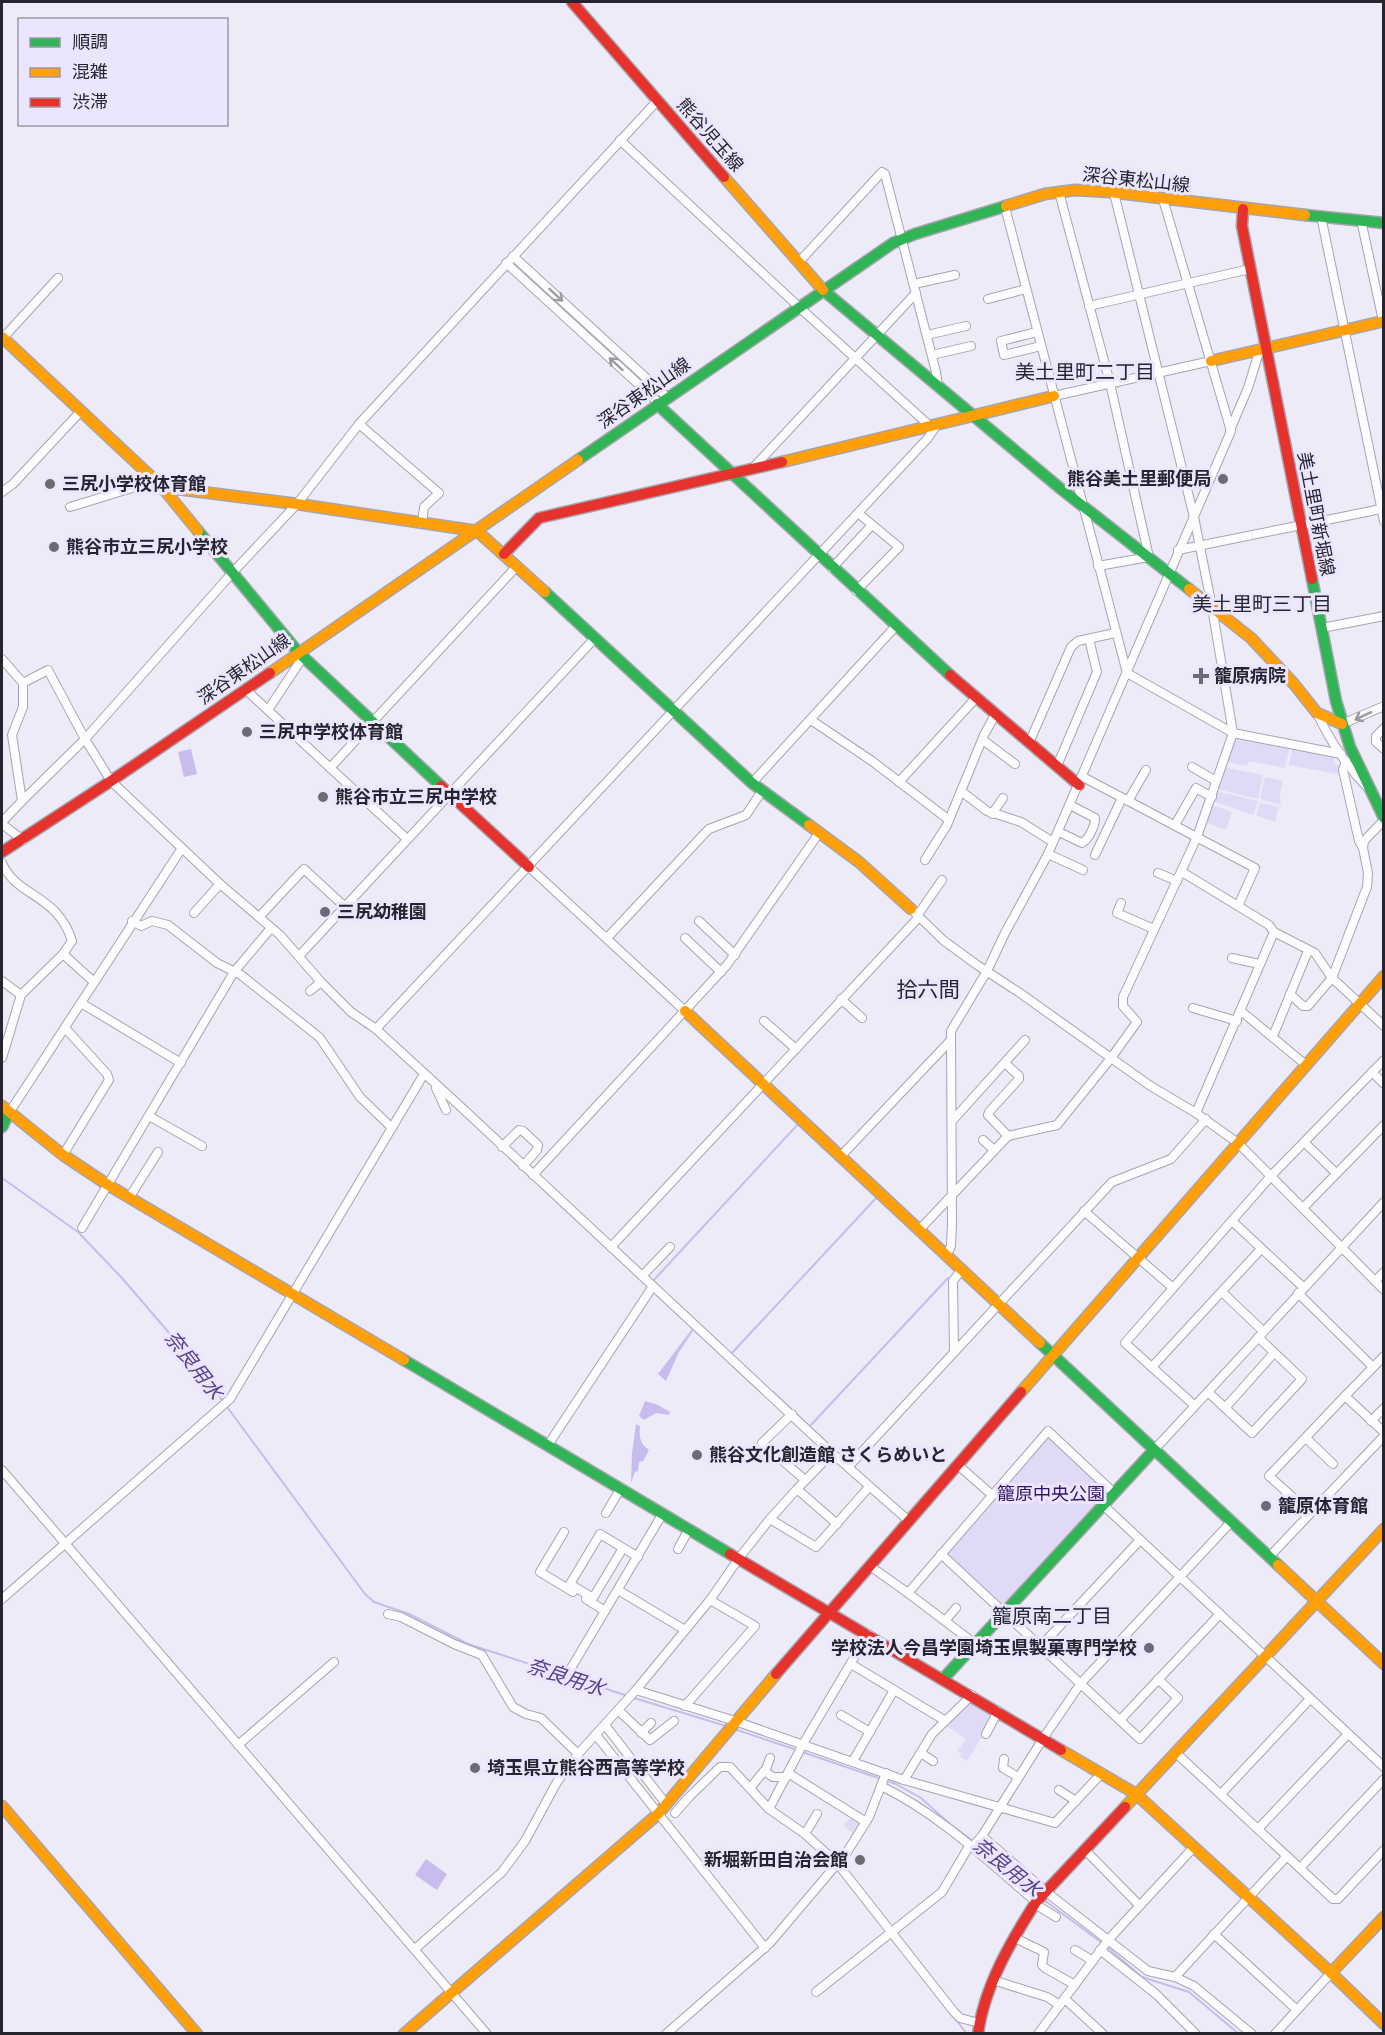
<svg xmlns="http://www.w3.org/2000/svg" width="1385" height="2035" viewBox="0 0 1385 2035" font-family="'IBM Plex Sans','Noto Sans JP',sans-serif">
<rect width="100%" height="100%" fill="#eeebf8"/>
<!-- green -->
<g fill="#e1daf7">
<path d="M1234,737L1290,746L1285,768L1249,761L1247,766L1228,762Z"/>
<path d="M1293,746L1333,755L1335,764L1340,765L1342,775L1289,765Z"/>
<path d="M1224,767L1263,775L1258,799L1217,789Z"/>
<path d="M1265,777L1283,781L1280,794L1281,805L1260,799Z"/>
<path d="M1216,791L1258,801L1253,815L1213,801Z"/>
<path d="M1260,803L1279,807L1275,822L1256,815Z"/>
<path d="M1212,805L1232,812L1226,830L1207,823Z"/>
<path d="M1047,1437H1051L1107,1489V1494L1005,1604H1000L948,1555L947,1551Z"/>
<path d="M969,1703L992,1716L982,1737L967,1761L959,1756L962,1754L957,1751L966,1739L945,1725Z"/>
<path d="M852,1815L860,1821L861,1824L854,1835L844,1825Z"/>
</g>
<!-- water -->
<g fill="#c8bbed">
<path d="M191,749L197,774L184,777L178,752Z"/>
<path d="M692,1329L693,1331L679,1352L666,1381L658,1374Z"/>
<path d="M645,1401L656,1404L670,1412L669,1415L656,1413L644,1420L639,1416Z"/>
<path d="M636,1424L640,1426C639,1437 640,1444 649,1450L643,1461L639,1462L638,1471L635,1472L631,1483L632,1453Z"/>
<path d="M426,1859L447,1874L437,1890L415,1875Z"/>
</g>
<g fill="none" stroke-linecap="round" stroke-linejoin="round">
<!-- stream -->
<g stroke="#c8bbed" stroke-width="2">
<path d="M2,1178L78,1232L122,1278L194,1362L365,1594L374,1602L409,1614L468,1644L628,1696"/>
<path d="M653,1281L800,1122"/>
<path d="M678,1305L690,1315"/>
<path d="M695,1320L768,1388"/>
<path d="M731,1354L877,1197"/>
<path d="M773,1392L844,1459"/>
<path d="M810,1426L948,1278"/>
<path d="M634,1698L726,1726"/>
<path d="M734,1729L797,1750"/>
<path d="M802,1752L896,1784L921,1798L950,1824L973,1841"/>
<path d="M978,1844L1038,1894"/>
<path d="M1044,1900L1102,1943"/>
<path d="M1107,1947L1142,1977L1189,1992L1239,2034"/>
<path d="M954,2017L967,2034"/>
</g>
<!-- street casing -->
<g stroke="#a6a4af" stroke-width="10">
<g id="street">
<path d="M620,140L799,307L931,427"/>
<path d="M1059,192L1110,383L1149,557L1098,566"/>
<path d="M1005,207L1127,673L1233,733L1341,754"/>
<path d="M1321,216L1384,521"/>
<path d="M1361,220L1383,321"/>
<path d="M513,256L667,397"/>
<path d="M799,262L882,172L885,174L936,372L938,386"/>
<path d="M506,263L659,403"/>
<path d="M914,284L955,275"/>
<path d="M988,299L1026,289"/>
<path d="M1089,306L1250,269"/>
<path d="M1037,332L1001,341L1004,355L1041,346"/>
<path d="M927,335L966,326"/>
<path d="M2,339L58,278"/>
<path d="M932,355L971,346"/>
<path d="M1054,396L1211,361"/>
<path d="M359,424L439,493L424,507L422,524"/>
<path d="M1230,430L1248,388L1260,349"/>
<path d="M753,468L916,293"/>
<path d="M2,492L13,484L81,411"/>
<path d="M70,507L155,481"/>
<path d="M1178,550L1381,509"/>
<path d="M832,568L872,525"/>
<path d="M856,591L899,547L858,513"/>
<path d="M1322,628L1384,616"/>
<path d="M2,659L23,683L48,670L85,739L111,781L220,884L280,935L321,982L351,1012L376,1029L461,1107L832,1453L909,1521"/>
<path d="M245,689L407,839"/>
<path d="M268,710L303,657"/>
<path d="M1317,713C1329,739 1346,765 1366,786"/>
<path d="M811,720L872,761L949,820"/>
<path d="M1342,724L1384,706"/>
<path d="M1384,728L1376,736V742L1384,749"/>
<path d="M983,740L1015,764"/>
<path d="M1029,743L1071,647L1078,641L1115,633"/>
<path d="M1346,761L1343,770L1359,841L1363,848"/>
<path d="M1057,766L1097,672L1089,639"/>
<path d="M1192,767L1216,781"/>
<path d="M330,768L517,566"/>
<path d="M1083,777L1255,868L1238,906L1269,925L1274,932L1315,953L1332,978L1384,1026"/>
<path d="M899,782L975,699"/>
<path d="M752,783L895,627"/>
<path d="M961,791L987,811L1021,822L1053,842"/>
<path d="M22,801L85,739L233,572L297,504L359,424L658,100"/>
<path d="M1128,801L1146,770"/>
<path d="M992,814L1003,798"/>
<path d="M2,822L22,801L12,735L23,707V683"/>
<path d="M2,824L23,840"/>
<path d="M1175,825L1196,788L1212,797"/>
<path d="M1059,832L1082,843C1089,839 1095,826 1095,818L1070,805"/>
<path d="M1048,854L1083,870"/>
<path d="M1095,855L1122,798"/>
<path d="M925,860L947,825L984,735L995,715"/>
<path d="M2,863C16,897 58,894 72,941L63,954L21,995L2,1058"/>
<path d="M529,867L685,1011"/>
<path d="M1182,872L1238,906"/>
<path d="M1158,873L1177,881"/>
<path d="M1121,903L1117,913L1154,929"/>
<path d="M911,909L943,940L977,965L1020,993L1149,1085L1196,1113L1238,1143L1384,1290"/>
<path d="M194,913L220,884"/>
<path d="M917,916L942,880"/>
<path d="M259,917L304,869L344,906"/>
<path d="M132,921L141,926L152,921L168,925L217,963L241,975L314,1033L320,1038L360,1097L392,1128"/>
<path d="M699,921L735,955"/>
<path d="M607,938L705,833L709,829L746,815L762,791"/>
<path d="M685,938L721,972"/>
<path d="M63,954L94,982"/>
<path d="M299,956L595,638"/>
<path d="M1232,958L1259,964"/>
<path d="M2,981L21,995"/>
<path d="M310,991L321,982"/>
<path d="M1290,994L1303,1006H1308L1332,978L1367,887L1368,873L1363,848L1364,841L1384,820"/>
<path d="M841,999L862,1018"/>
<path d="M81,1003L181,1063"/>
<path d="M1193,1008L1237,1021"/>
<path d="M1241,1011L1306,1065"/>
<path d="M764,1021L796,1049"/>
<path d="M376,1029L928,438L936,426"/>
<path d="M1273,1036L1308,951"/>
<path d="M1005,1063L1019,1076V1079L989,1112L988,1115L1008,1136"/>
<path d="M1372,1072L1384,1084"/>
<path d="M436,1088L446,1110"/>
<path d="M9,1113L182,848"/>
<path d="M1196,1113L1274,932"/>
<path d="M149,1116L202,1146"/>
<path d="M952,1121L1025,1040"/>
<path d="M983,1140L994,1150"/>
<path d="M1304,1142L1336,1173"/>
<path d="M502,1147L519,1130L523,1131L538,1145L537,1150L523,1166"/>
<path d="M63,1155L109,1080L107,1074L65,1028"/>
<path d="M841,1156L950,1041"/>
<path d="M533,1175L727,965L819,833"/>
<path d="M129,1198L158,1152"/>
<path d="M1303,1208L1384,1125"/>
<path d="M1084,1211L1173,1288"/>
<path d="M1232,1221L1303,1287"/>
<path d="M82,1228L234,972L271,928"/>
<path d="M920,1229L1008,1136L1057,1125L1111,1058L1137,1022L1123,1006V997L1197,837L1233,733L1212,607L1194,517L1114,193"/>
<path d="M611,1247L919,917"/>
<path d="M947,1255L951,1246L952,1224L951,1031L987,971L1005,933L1048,854L1231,431L1163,199"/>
<path d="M642,1276L670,1247"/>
<path d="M1375,1281L1384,1272"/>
<path d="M1222,1292L1263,1331"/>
<path d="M1298,1293L1373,1367"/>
<path d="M954,1352L953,1281L962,1269"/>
<path d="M1384,1356L1345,1396L1384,1432"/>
<path d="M1152,1367L1261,1249"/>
<path d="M1208,1392L1252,1433L1302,1379L1258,1337"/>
<path d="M1194,1405L1125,1343L1271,1176L1384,1060"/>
<path d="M1225,1408L1274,1353"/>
<path d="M792,1414L762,1443L805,1480"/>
<path d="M1371,1421L1384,1408"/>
<path d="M1306,1438L1333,1464"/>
<path d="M548,1445L653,1286"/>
<path d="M1154,1450L1384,1202"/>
<path d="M958,1465L992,1495"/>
<path d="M848,1467L1112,1182L1171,1159L1206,1119"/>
<path d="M2,1470L487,2034"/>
<path d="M797,1489L837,1524"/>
<path d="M1298,1502L1269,1476L1345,1396"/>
<path d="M1103,1505L1384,1767"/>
<path d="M606,1513L621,1488"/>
<path d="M770,1519L816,1547L869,1487"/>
<path d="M564,1532L540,1572L573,1592"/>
<path d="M623,1548L593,1598L570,1584L600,1534L638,1557"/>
<path d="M678,1549L689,1529"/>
<path d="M941,1554L1140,1739L1178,1698L1158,1679"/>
<path d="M1269,1557L1384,1436"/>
<path d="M870,1566L908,1593"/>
<path d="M618,1590L685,1630"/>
<path d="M2,1599L230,1399L424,1074"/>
<path d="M586,1599L605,1611"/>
<path d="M388,1614L401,1617L454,1644L482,1655L513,1707L526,1714L541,1718L578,1754"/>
<path d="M945,1621L956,1608"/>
<path d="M974,1643L908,1593L1048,1431L1114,1493"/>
<path d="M1041,1646L1140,1540"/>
<path d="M851,1664L944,1720"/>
<path d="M570,1670L663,1513"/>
<path d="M636,1690L735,1721L904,1780L1055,1823L1102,1773"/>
<path d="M685,1706L755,1626L710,1600"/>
<path d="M618,1710L650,1740L674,1721"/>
<path d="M841,1715L870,1732"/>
<path d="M1121,1719L1220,1614"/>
<path d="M605,1725L666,1804"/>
<path d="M641,1733L651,1723"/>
<path d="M986,1734L998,1711"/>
<path d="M596,1735L765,1948"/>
<path d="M238,1745L334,1662"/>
<path d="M1175,1752L1333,1899H1338L1384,1850"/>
<path d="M921,1753L933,1761"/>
<path d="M1004,1759L1003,1768L1018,1777"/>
<path d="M853,1761L894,1690"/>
<path d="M765,1772L770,1758"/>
<path d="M788,1773L866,1822"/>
<path d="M904,1780L932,1734L972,1695"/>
<path d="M881,1786C939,1814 987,1860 1036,1902"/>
<path d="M751,1787L764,1771L773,1777H786"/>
<path d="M1059,1790L1076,1801"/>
<path d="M1221,1794L1310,1699"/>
<path d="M769,1809L803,1744L868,1634"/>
<path d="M675,1813L689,1797L720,1767H730L769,1809L805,1834L837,1863L954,2012L960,2018L979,2023"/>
<path d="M1258,1829L1348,1734"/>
<path d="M805,1834L817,1814"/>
<path d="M982,1836L1045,1891L1148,1971L1175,1977L1194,1986L1252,2034"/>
<path d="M1085,1850L1139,1905"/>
<path d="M1300,1868L1384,1779"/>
<path d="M1035,1904L1056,1917"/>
<path d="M1214,1934L1297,2010"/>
<path d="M1015,1938L1044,1952L1042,1965L1045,1968L1075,1985"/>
<path d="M415,1949L502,1872L525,1841L557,1782L578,1754L636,1690L710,1600L739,1558L770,1519L797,1489L832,1453"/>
<path d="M1075,1950L1093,1961"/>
<path d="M1100,1950L1156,1994L1196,2034"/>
<path d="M1175,1977L1287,1856"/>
<path d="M996,1981L1047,1997L1060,2005"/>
<path d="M816,1992L942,1892L968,1848L972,1847L982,1836L1044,1737L1081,1683L1231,1522"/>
<path d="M1065,1999L1103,2034"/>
<path d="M666,2034L770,1943L847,1852L869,1817L886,1773"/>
<path d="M1038,2034L1109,1939L1194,1847"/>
<path d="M1275,2034L1331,1973"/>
</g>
</g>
<!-- fast casing -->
<g stroke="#a6a4af" stroke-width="13">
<g id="fast">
<path d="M1305,215L1384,223"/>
<path d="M823,290L1061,489L1189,589"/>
<path d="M657,404L950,675"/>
<path d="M578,460L893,243L915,234L1006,206"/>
<path d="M198,531L298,652L441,786"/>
<path d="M1312,579L1336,701L1350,747L1384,818"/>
<path d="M545,592L752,783L809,825"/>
<path d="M2,1127L9,1113"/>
<path d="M1040,1343L1278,1565"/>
<path d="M404,1360L730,1554"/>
<path d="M943,1679L1154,1450"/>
</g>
</g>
<!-- slow casing -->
<g stroke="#a6a4af" stroke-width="13">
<g id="slow">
<path d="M724,177L823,290"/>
<path d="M1006,206L1045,194L1075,190L1110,192L1305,215"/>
<path d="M2,337L162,487L198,531"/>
<path d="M1211,361L1384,321"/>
<path d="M782,462L1054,396"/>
<path d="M162,487L297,504L477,531L545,592"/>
<path d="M1189,589L1251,638L1294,684L1317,713L1342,724"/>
<path d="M270,673L578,460"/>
<path d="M809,825L859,862L911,909"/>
<path d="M685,1011L1040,1343"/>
<path d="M2,1106L63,1155L108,1185L404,1360"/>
<path d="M1021,1392L1384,976"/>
<path d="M1278,1565L1384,1664"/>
<path d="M1061,1750L1136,1794L1327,1969L1384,2024"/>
<path d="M2,1806L197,2034"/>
<path d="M1125,1807L1384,1529"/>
<path d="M1331,1973L1384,1917"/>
<path d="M404,2034L658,1814L776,1674"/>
</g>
</g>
<!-- jam casing -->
<g stroke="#a6a4af" stroke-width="13">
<g id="jam">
<path d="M572,2L724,177"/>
<path d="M1243,209L1242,226L1312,579"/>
<path d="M504,554L539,518L782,462"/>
<path d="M950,675L1079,785"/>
<path d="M441,786L529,867"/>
<path d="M2,852L111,781L270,673"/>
<path d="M730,1554L1061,1750"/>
<path d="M776,1674L1021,1392"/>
<path d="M978,2034C984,1987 1011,1941 1036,1902L1125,1807"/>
</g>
</g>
<!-- street -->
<use href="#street" stroke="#fcfcfe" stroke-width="8"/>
<!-- fast -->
<use href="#fast" stroke="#30b455" stroke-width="10"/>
<!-- slow -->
<use href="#slow" stroke="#ff9f0a" stroke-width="10"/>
<!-- jam -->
<use href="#jam" stroke="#e5322d" stroke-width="10"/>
</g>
<!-- one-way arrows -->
<defs><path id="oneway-shaft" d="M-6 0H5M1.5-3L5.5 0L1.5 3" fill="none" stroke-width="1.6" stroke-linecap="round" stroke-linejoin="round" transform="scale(1.5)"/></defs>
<g stroke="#9c9ba1">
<use href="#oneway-shaft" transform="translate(556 295) rotate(43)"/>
<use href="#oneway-shaft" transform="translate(616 364) rotate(-138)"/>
<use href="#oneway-shaft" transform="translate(1363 716) rotate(155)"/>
</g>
<!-- markers -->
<g fill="#6d6a75" stroke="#ebe6fd" stroke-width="2">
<circle cx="1223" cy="479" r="6"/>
<circle cx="50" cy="484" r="6"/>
<circle cx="54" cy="547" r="6"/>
<path d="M1198 667h6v6h6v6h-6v6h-6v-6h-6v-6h6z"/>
<circle cx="247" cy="732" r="6"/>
<circle cx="323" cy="797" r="6"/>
<circle cx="325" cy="912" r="6"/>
<circle cx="697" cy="1455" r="6"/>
<circle cx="1266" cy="1506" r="6"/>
<circle cx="1149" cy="1648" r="6"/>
<circle cx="475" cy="1768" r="6"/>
<circle cx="860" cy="1860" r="6"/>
</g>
<g text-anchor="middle" stroke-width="6" stroke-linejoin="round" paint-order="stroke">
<!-- street labels -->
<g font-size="18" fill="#27242f" stroke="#ebe6fd">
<text transform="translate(710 135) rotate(49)" y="6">熊谷児玉線</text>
<text transform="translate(1136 180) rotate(6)" y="6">深谷東松山線</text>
<text transform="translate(644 393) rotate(-35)" y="6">深谷東松山線</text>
<text transform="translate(1316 514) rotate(79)" y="6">美土里町新堀線</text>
<text transform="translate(244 669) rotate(-35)" y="6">深谷東松山線</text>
</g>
<!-- poi labels -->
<g font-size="18" font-weight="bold" fill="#27242f" stroke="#ebe6fd" text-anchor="start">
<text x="1211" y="485" text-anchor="end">熊谷美土里郵便局</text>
<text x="62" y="490">三尻小学校体育館</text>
<text x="66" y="553">熊谷市立三尻小学校</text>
<text x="1214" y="682">籠原病院</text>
<text x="259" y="738">三尻中学校体育館</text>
<text x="335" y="803">熊谷市立三尻中学校</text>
<text x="337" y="918">三尻幼稚園</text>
<text x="709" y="1461">熊谷文化創造館 さくらめいと</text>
<text x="1278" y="1512">籠原体育館</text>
<text x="1137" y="1654" text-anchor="end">学校法人今昌学園埼玉県製菓専門学校</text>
<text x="487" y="1774">埼玉県立熊谷西高等学校</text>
<text x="848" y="1866" text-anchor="end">新堀新田自治会館</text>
</g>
<!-- park labels -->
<g font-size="18" fill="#341662" stroke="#ebe6fd">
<text x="1051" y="1500">籠原中央公園</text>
</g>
<!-- neighbourhood labels -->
<g font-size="20" fill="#27242f" stroke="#ebe6fd">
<text x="1085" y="379">美土里町二丁目</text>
<text x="1262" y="611">美土里町三丁目</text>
<text x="1052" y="1623">籠原南二丁目</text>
</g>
<!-- water labels -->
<g font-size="20" font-style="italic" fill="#59408e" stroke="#ebe6fd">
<text transform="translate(194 1365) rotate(52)" y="7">奈良用水</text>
<text transform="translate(566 1677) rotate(18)" y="7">奈良用水</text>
<text transform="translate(1007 1867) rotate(39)" y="7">奈良用水</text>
</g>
<!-- quarter labels -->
<g font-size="21" fill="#27242f" stroke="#ebe6fd">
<text x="928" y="997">拾六間</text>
</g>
</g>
<!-- border -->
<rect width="1385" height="2035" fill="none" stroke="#27242f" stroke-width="6"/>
<!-- legend -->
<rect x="18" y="18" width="210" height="108" fill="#ebe6fd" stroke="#9d98ab" stroke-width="1.5"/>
<rect x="30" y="38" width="30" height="9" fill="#30b455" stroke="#9d98ab" stroke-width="1.5"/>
<text x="72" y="48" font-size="18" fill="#27242f">順調</text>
<rect x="30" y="68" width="30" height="9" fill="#ff9f0a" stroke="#9d98ab" stroke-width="1.5"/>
<text x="72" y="78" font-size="18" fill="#27242f">混雑</text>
<rect x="30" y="98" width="30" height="9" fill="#e5322d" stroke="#9d98ab" stroke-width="1.5"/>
<text x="72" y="108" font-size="18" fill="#27242f">渋滞</text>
</svg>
